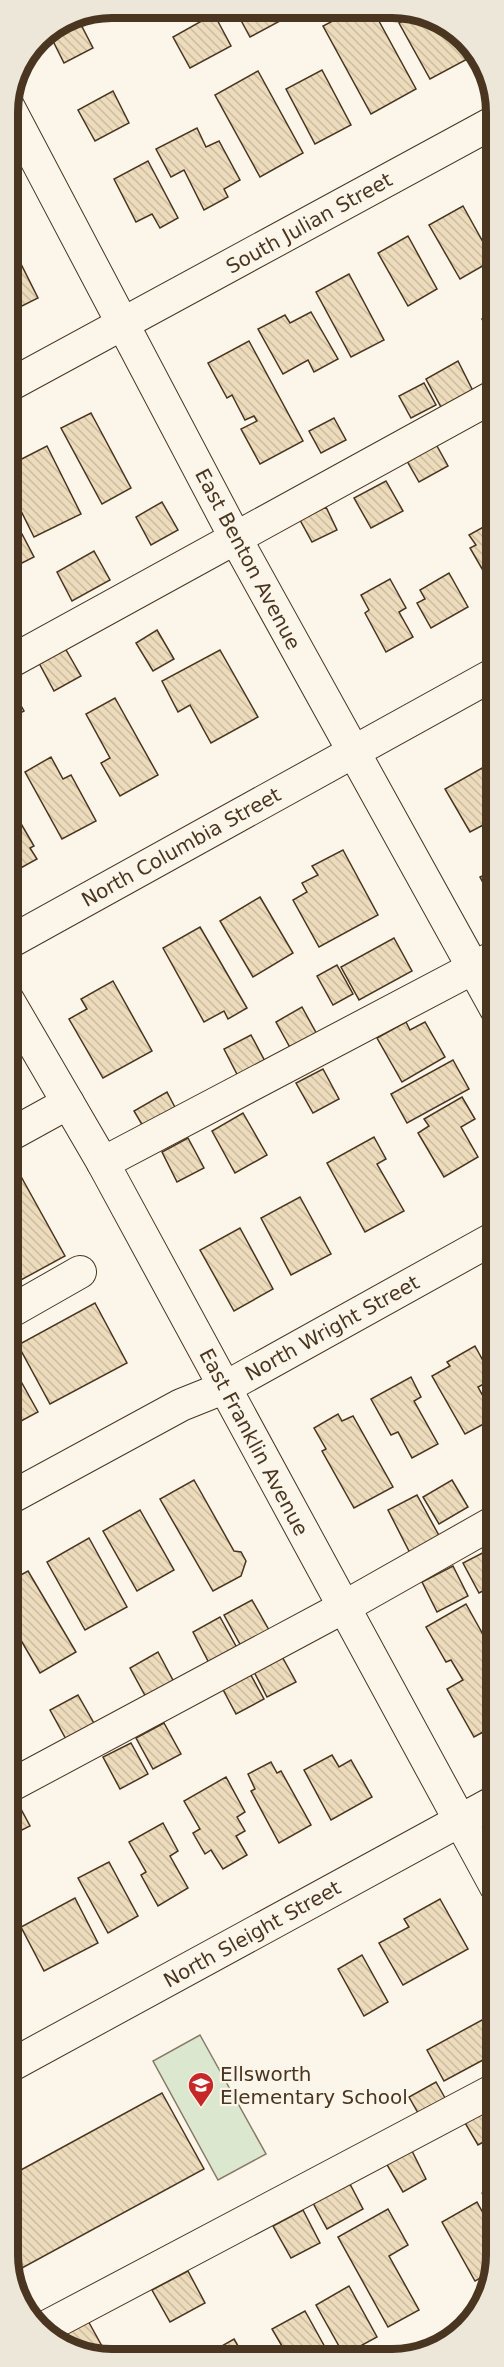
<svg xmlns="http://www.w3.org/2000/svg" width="504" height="2367" viewBox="0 0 504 2367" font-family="'DejaVu Sans',sans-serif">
<defs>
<pattern id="building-back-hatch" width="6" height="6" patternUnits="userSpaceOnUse" patternTransform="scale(1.5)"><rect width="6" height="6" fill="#ecdcbc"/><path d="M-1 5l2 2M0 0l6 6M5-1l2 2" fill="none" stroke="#ccbda1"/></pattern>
</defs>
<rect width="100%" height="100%" fill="#fbf6e9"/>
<!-- green -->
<g fill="#dce7d0" stroke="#887966" stroke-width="1.5">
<path d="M200,2035L266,2154L218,2180L153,2061Z"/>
<path d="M496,2186V2219L482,2193Z"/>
</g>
<!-- building -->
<g fill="url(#building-back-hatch)" stroke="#4a3520" stroke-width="1.5">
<path d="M418,11L464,38L473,56L430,79L399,23Z"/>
<path d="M350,12H352L357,21L374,12L416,89L371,114L323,26Z"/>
<path d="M237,13H276L280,21L250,37Z"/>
<path d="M214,14L231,46L190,68L173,37Z"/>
<path d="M72,15H76L93,48L64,63L48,31Z"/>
<path d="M322,70L351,125L315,144L286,89Z"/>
<path d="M258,71L303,153L260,177L215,95Z"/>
<path d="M113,91L129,123L95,141L78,110Z"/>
<path d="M197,128L206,147L219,141L240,180L224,189L228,197L204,210L184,170L171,177L156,149Z"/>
<path d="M148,161L178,218L160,228L152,214L136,222L114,179Z"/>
<path d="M496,190V222L483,196Z"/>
<path d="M463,206L493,260L460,279L429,225Z"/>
<path d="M408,236L437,289L408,306L378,253Z"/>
<path d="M10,242L38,298L8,313V243Z"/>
<path d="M349,274L384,340L351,357L316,292Z"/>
<path d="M311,312L338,359L314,372L308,360L283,374L258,329L285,315L290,323Z"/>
<path d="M496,312V343L482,319Z"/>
<path d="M249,341L303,441L260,464L241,429L257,421L254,416L245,420L232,395L227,398L208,363Z"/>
<path d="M458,361L473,391L442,409L426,379Z"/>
<path d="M424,383L436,405L411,418L399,396Z"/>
<path d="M91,413L131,488L102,504L61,428Z"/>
<path d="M334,418L346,440L321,453L309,431Z"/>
<path d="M432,437L448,466L419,482L403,454Z"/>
<path d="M47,446L81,514L34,537L8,485V466Z"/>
<path d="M386,481L403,511L371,528L354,498Z"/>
<path d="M162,502L178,530L151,545L136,517Z"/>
<path d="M326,507L337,530L312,542L300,520Z"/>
<path d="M496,520V593L470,548L476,545L469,535Z"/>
<path d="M8,534L11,540L22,534L34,557L8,570Z"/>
<path d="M94,551L110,580L72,601L57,572Z"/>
<path d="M449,573L468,607L431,628L417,603L425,599L420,590Z"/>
<path d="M390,579L406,608L399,612L413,637L386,652L365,613L369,610L361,595Z"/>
<path d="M157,630L174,659L153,671L136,643Z"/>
<path d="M65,648L81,676L54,691L39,663Z"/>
<path d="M220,650L258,717L211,743L190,705L178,712L162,681Z"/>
<path d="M8,683L24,711L8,720Z"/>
<path d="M115,698L158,775L120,796L101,763L110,758L86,714Z"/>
<path d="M51,757L63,779L71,775L96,821L62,839L25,772Z"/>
<path d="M482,768L496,792V808L483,816L487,823L470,832L445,789Z"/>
<path d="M9,803L34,846L30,848L37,859L8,875Z"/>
<path d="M343,850L378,915L319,947L293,900L307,892L302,883L318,875L312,866Z"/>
<path d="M496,869V900L493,901L480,877Z"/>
<path d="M260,897L293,953L253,977L220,921Z"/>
<path d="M200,927L247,1008L228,1019L224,1011L204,1022L163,948Z"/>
<path d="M394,938L412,971L359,1000L341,967Z"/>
<path d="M337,965L353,994L333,1005L317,976Z"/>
<path d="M113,981L152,1051L103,1078L69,1019L87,1009L81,999Z"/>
<path d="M302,1007L319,1038L293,1053L276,1022Z"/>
<path d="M406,1022L410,1030L425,1022L445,1057L402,1082L377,1038Z"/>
<path d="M251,1035L267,1065L240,1080L224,1049Z"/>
<path d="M453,1060L469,1089L407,1123L391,1094Z"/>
<path d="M323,1069L339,1099L313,1113L296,1083Z"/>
<path d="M167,1092L179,1115L147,1133L134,1111Z"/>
<path d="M462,1097L475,1119L461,1127L478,1157L444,1177L418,1133L429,1126L424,1119Z"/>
<path d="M243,1113L267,1155L235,1173L212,1131Z"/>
<path d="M374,1137L386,1159L377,1164L404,1211L365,1232L327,1163Z"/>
<path d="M188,1138L204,1168L177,1182L162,1152Z"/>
<path d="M8,1153L65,1256L8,1287Z"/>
<path d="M300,1197L331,1254L291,1275L261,1218Z"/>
<path d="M240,1228L273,1289L234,1311L200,1250Z"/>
<path d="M95,1303L127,1363L50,1404L18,1345Z"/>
<path d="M475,1346L493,1379L478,1387L495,1418L465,1434L432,1376L450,1366L447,1362Z"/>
<path d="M8,1358L38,1412L8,1428Z"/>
<path d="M411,1377L421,1397L414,1401L438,1444L412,1458L398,1432L391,1435L371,1399Z"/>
<path d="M338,1414L342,1421L353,1416L393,1487L354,1508L322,1451L326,1449L314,1428Z"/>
<path d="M496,1464V1485L487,1469Z"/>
<path d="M194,1480L234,1551L241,1552L246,1561L241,1576L213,1591L160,1499Z"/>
<path d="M452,1480L468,1507L439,1524L423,1497Z"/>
<path d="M417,1495L442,1541L412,1557L388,1510Z"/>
<path d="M140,1510L174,1570L137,1591L103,1531Z"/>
<path d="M89,1538L127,1607L85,1630L47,1562Z"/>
<path d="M494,1547L496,1551V1584L479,1593L463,1563Z"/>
<path d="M453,1566L468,1596L437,1612L422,1582Z"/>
<path d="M28,1571L76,1652L40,1673L8,1618V1582Z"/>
<path d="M252,1600L269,1630L241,1646L224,1615Z"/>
<path d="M466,1604L496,1658V1725L474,1737L447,1689L463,1680L451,1660L446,1662L426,1627Z"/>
<path d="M220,1617L237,1648L209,1663L193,1632Z"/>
<path d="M279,1651L296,1682L267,1697L251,1666Z"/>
<path d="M158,1652L175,1684L147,1699L130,1668Z"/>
<path d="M247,1668L264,1699L236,1714L219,1682Z"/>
<path d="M78,1695L95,1725L67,1741L50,1710Z"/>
<path d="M164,1723L181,1754L153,1769L136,1738Z"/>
<path d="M131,1743L148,1774L120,1789L103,1757Z"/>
<path d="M332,1755L339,1767L351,1760L372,1797L331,1820L304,1770Z"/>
<path d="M271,1762L277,1773L281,1771L311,1825L279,1843L251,1791L255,1789L248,1774Z"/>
<path d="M226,1777L245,1812L237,1817L245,1831L236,1836L247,1855L223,1869L211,1850L205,1854L193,1833L200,1829L184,1801Z"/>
<path d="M13,1794L30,1826L8,1837V1797Z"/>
<path d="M163,1823L178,1851L170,1856L188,1888L158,1906L141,1875L146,1872L129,1842Z"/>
<path d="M109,1862L138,1916L108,1933L78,1878Z"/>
<path d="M75,1898L98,1943L44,1971L21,1927Z"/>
<path d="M440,1899L468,1949L403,1985L379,1943L409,1927L404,1919Z"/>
<path d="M362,1955L388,2002L364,2016L338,1969Z"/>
<path d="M493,2014L496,2019V2053L444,2081L427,2050Z"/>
<path d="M436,2082L449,2105L422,2120L409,2097Z"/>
<path d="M162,2093L204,2169L11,2274L8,2269V2177Z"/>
<path d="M486,2103L496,2122V2135L478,2145L461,2116Z"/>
<path d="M411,2149L426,2179L403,2192L386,2163Z"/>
<path d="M350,2184L363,2209L327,2229L313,2203Z"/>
<path d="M477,2202L496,2237V2262L492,2272L475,2281L442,2222Z"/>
<path d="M388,2209L408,2245L389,2256L419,2310L388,2327L338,2237Z"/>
<path d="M303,2210L320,2243L291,2258L273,2226Z"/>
<path d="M188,2271L205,2303L170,2322L152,2290Z"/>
<path d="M349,2286L377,2337L344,2355L316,2305Z"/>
<path d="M305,2311L331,2358H289L272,2329Z"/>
<path d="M87,2319L103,2348L89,2356L69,2345L62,2332Z"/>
<path d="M234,2339L245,2358H201Z"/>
</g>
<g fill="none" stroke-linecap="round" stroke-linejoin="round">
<!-- minor casing -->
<g stroke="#4a3520" stroke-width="34">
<g id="minor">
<path d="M8,106L236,539L496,1009"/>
<path d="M8,386L496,121"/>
<path d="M8,663L496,395"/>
<path d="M8,943L496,673"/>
<path d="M8,1000L103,1163L496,1887"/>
<path d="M8,1136L68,1103"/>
<path d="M103,1163L496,956"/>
<path d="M8,1313L80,1272"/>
<path d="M8,1499L181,1405L226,1387L496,1237"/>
<path d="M8,1787L344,1607L496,1521"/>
<path d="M8,2067L496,1801"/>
<path d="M42,2329L496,2089"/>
</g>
</g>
<!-- minor -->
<use href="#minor" stroke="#fbf6e9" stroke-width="32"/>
</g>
<!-- icons -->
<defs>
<g id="school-pin" transform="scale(1.35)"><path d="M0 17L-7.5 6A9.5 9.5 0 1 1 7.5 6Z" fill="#c62828" stroke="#fbf6e9"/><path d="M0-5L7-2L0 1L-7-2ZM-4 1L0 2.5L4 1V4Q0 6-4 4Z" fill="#fff"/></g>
</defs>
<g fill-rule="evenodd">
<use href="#school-pin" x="201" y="2085"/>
</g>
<g text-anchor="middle" stroke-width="4.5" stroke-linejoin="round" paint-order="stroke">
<!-- street labels -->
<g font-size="20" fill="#4a3520" stroke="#fbf6e9">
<text transform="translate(309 223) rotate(-29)" y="7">South Julian Street</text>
<text transform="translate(248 559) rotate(62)" y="7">East Benton Avenue</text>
<text transform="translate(181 847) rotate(-29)" y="7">North Columbia Street</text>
<text transform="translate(332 1328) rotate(-29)" y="7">North Wright Street</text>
<text transform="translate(254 1442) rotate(62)" y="7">East Franklin Avenue</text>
<text transform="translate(252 1934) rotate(-29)" y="7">North Sleight Street</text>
</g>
<!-- poi labels -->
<g font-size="20" fill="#4a3520" stroke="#fbf6e9" text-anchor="start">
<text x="220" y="2081">Ellsworth<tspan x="220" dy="23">Elementary School</tspan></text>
</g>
</g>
<!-- crop -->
<path d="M0 0H504V2367H0ZM112 18H392A94 94 0 0 1 486 112V2255A94 94 0 0 1 392 2349H112A94 94 0 0 1 18 2255V112A94 94 0 0 1 112 18Z" fill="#ede7d9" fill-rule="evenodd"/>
<path fill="none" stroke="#4a3520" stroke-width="8" d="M112 18H392A94 94 0 0 1 486 112V2255A94 94 0 0 1 392 2349H112A94 94 0 0 1 18 2255V112A94 94 0 0 1 112 18Z"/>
</svg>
